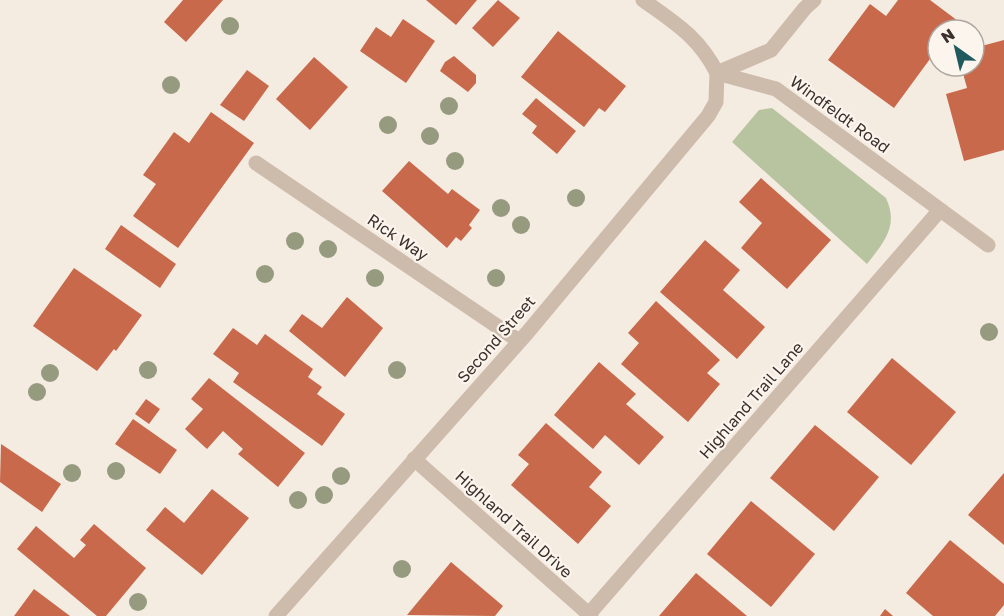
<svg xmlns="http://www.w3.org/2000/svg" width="1004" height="616" viewBox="0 0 1004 616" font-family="'Golos Text',sans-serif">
<rect width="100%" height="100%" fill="#f4ebe1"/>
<!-- green -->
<path fill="#b8c4a0" d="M772,108L886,198C899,226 884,242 867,264L732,142L759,110Z"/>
<!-- building -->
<g fill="#c8694b">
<path d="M183,0H223L186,42L164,22Z"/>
<path d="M426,0H477L456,25Z"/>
<path d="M498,0L520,18L493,47L472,28Z"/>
<path d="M898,0H930L958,21L951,30H938V48L894,108L828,60L870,4L886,16Z"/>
<path d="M403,19L435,41L406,83L360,51L376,27L391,37Z"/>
<path d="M558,31L626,86L605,112L599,108L584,127L521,77Z"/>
<path d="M1004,40V150L964,161L946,94L967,88L961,66H974V48Z"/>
<path d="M454,56L476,75V83L468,92L440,71L445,62Z"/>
<path d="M314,57L348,87L310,130L276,99Z"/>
<path d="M247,70L269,86L244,121L220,105Z"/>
<path d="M536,98L576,131L557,154L532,133L537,126L522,114Z"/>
<path d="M211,112L254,143L178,248L133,216L156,184L143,175L174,132L189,143Z"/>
<path d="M409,161L448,194L452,189L480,210L469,225L472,228L461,241L456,237L447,248L382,191Z"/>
<path d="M761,178L831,240L787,289L741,248L762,223L739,202Z"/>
<path d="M121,225L176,264L160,288L105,249Z"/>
<path d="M705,240L740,270L723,290L765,327L737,359L660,292Z"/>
<path d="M74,268L142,315L116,351L114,349L97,371L33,326Z"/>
<path d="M347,297L383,328L345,377L289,331L302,314L322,328Z"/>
<path d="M656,301L720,360L707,373L720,384L688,422L621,364L639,343L628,333Z"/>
<path d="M233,328L257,345L265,334L313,369L308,377L322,387L317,394L345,414L322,446L233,382L239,373L213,354Z"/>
<path d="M892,358L956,412L911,465L847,412Z"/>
<path d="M599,362L636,394L626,404L664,437L639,465L605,435L593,449L554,415Z"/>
<path d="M209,378L305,453L278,487L238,454L243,449L223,431L207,449L185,429L203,409L191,399Z"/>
<path d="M146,399L160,409L149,424L135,414Z"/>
<path d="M133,419L177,450L160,474L115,444Z"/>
<path d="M546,423L602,472L589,487L611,506L578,544L511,485L529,464L518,455Z"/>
<path d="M815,425L879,477L834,531L770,478Z"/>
<path d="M1,444L61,484L42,512L0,482Z"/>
<path d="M1004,473V545L968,515Z"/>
<path d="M212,489L249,518L202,575L146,530L165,507L184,523Z"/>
<path d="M751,501L815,554L771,607L707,554Z"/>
<path d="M94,524L146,568L106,616H97L17,549L36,526L74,558L86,545L80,540Z"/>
<path d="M950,540L1004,584V605L995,616H933L906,593Z"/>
<path d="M451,562L503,606L495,616L407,615Z"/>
<path d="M696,573L747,616H659Z"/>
<path d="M34,589L70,616H14Z"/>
<path d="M885,609L893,616H880Z"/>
</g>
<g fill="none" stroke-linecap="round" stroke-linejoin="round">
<!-- minor -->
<g stroke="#cdbbac" stroke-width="15">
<path d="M643,0C675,23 699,37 717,73L776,89L988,245"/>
<path d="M717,73L771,50L805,8L814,0"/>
<path d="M256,163L519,341"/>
<path d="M414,459L591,616"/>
<path d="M589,614L940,210"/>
<path d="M276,616L527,333L708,116L716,102L717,73"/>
</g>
</g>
<!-- trees -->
<g fill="#969b7f">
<circle cx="230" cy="26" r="9"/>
<circle cx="171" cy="85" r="9"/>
<circle cx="449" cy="106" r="9"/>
<circle cx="388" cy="125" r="9"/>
<circle cx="430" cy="136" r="9"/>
<circle cx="455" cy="161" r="9"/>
<circle cx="576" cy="198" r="9"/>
<circle cx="501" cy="208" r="9"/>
<circle cx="521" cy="225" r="9"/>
<circle cx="295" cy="241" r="9"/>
<circle cx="328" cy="249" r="9"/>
<circle cx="265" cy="274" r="9"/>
<circle cx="375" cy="278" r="9"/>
<circle cx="496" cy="278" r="9"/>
<circle cx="989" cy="332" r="9"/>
<circle cx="148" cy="370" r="9"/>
<circle cx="397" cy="370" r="9"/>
<circle cx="50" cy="373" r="9"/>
<circle cx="37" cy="392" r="9"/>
<circle cx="116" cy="471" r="9"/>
<circle cx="72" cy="473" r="9"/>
<circle cx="341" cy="476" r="9"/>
<circle cx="324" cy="495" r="9"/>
<circle cx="298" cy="500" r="9"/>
<circle cx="402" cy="569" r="9"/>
<circle cx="138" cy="602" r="9"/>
</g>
<g text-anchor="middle" stroke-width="4.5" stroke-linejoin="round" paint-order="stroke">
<!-- street labels -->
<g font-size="16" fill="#3b302b" stroke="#fbf5ee">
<text transform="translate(840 114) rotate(36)" y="6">Windfeldt Road</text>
<text transform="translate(398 237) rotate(34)" y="6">Rick Way</text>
<text transform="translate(496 339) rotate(-49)" y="6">Second Street</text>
<text transform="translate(751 400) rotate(-49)" y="6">Highland Trail Lane</text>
<text transform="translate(514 524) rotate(42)" y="6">Highland Trail Drive</text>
</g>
</g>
<!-- north arrow -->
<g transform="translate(956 48) rotate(326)"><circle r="28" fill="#fbf5ee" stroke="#aea6a0" stroke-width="1.5"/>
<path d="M0-4.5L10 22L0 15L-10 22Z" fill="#1f5a5e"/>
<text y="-9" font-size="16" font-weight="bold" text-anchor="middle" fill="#3b302b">N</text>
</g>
</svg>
